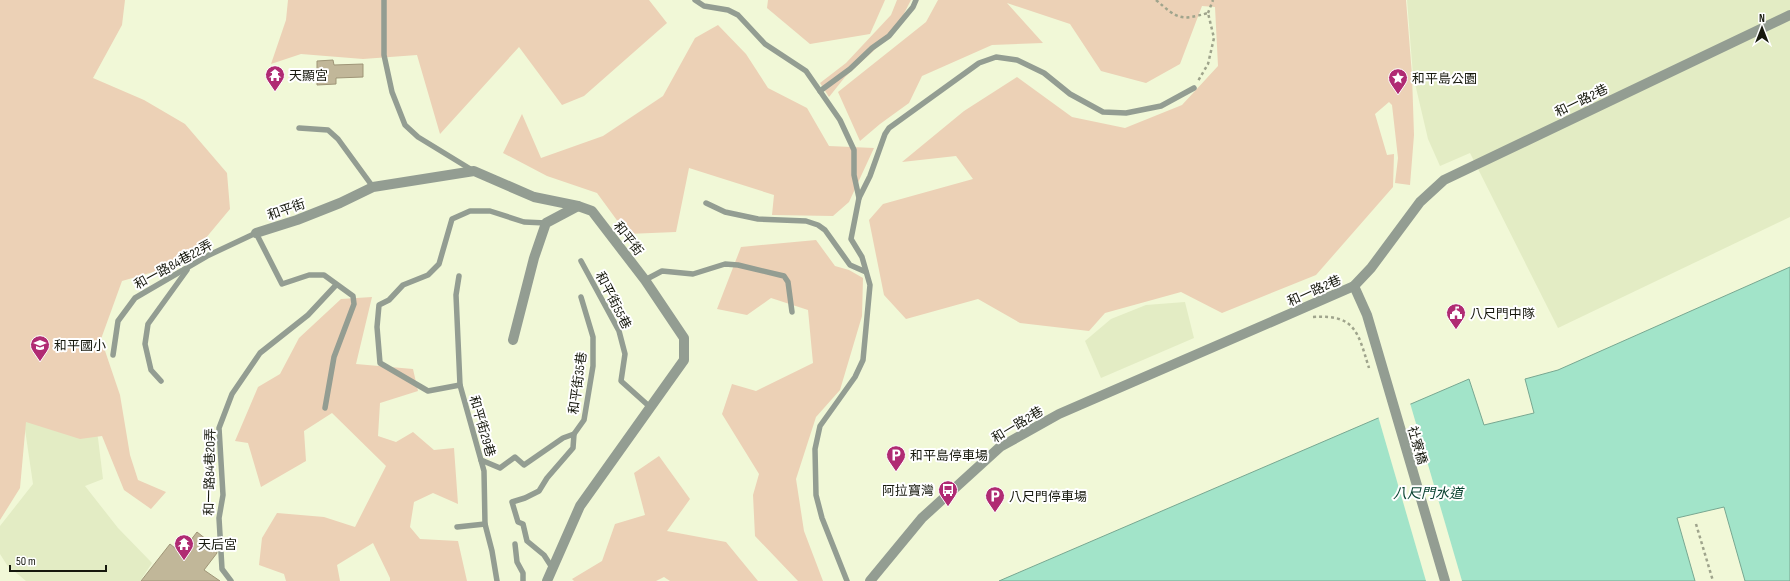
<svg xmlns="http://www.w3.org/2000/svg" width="1790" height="581" viewBox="0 0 1790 581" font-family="'Sofia Sans Condensed','Noto Sans TC',sans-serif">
<rect width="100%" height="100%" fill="#f1f8d7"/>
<!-- built -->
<g fill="#e3ecc4">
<path d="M1407,0H1790V217L1558,328L1470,153L1440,166L1428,139L1413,75Z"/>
<path d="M1185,302L1194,338L1101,378L1085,341L1111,319L1146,305Z"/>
<path d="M0,311L69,316L98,438L103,479L85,486L118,528L152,563L140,581H26L7,565L0,554V526L33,484L22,409Z"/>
</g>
<!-- green -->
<g fill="#ecd1b6">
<path d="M0,0H125L122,25L93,78L144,100L185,124L227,173L230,209L185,263L122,281L101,339L120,395L130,455L138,480L166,492L151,509L124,490L102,436L80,439L26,422L20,488L0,520Z"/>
<path d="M288,0H649L667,23L584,96L562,105L519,47L440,134L417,55L363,59L301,54L271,64L286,20Z"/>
<path d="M768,0H885L870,34L810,44L767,8Z"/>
<path d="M897,0H911L895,31L845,77L829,97L820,83L846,63L891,15Z"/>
<path d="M938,0H1406L1412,75L1414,135L1410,185L1395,183L1398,158L1392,105L1389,102L1375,114L1387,155L1394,154L1393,187L1316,275L1222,313L1181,292L1105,313L1089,331L1020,323L978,299L906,319L884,295L869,220L883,204L973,179L956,156L902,162L964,111L1017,77L1072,117L1125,128L1182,105L1218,66L1215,7L1202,6L1180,64L1146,83L1101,71L1070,24L1007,3L1043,43L992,45L922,76L909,103L880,124L860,141L838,92L926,22Z"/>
<path d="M718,25L746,54L768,88L807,108L829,146L874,148L849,202L833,216L772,215L774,195L689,168L676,232L627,234L597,193L547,176L503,153L522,114L541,158L603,136L663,96L695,38Z"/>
<path d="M816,240L835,266L849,270L863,278L862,316L840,390L816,417L796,479L804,531L823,581H798L755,536L753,495L759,474L722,414L732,384L756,391L813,363L808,310L771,298L747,315L717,309L741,247Z"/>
<path d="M372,297L356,364L413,369L418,391L380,403L378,436L396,442L413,432L434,450L454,448L458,504L433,493L414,502L410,527L420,539L458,541L467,581H390V578L373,543L337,565L340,581H286L284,574L259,565L262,538L277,513L324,517L355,527L386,466L332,413L304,431L306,461L261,487L248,443L235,441L258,387L280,374L299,338L341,299Z"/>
<path d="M659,456L690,499L667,531L726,542L758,581H670L664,577L656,581H574L572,579L602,561L615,524L645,515L634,473Z"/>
</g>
<!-- water -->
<path fill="#a2e4c9" stroke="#78a791" d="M1790,267V581H1745L1724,507L1677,518L1695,581H999L1469,379L1484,425L1534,413L1525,379L1558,370Z"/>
<!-- pier -->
<path fill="#f1f8d7" d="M1410,403L1462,581H1426L1378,416Z"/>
<!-- building -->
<g fill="#c1b799" stroke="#9f9577">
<path d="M333,60L334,65L363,64V77L336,78V84L317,85V61Z"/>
<path d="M197,532L216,547L217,553L204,570L220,581H141L170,544L181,553Z"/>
</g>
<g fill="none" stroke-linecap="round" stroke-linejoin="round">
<!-- path -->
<g stroke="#9fa48c" stroke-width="2.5" stroke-dasharray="3 3" stroke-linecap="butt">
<path d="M1156,0C1178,19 1180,21 1208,13L1214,38L1208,64L1198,81"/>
<path d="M1208,13L1213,0"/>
<path d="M1313,317C1356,314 1358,333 1369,368"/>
<path d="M1696,524L1713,581"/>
</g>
<!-- lane -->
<g stroke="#939d92" stroke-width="5.5">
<path d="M384,0V55L392,92L405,125L418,137L472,170"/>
<path d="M695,0L704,6L728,10L738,15L765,44L806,71L840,120L854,150V175L859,198"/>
<path d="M820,91L850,69L872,48L889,36L913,7L916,0"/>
<path d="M299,128L328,130L338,139L373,187"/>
<path d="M706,203L725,212L758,219L806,221L818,225L825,230L850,265L866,272"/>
<path d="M581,261L619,331L625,354L621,381L650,407"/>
<path d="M459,276L456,295L460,385L484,471L485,524L492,551L497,581"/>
<path d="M645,280L662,271L693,274L725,264L738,265L784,276L788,282L792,312"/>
<path d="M113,355L118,321L135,298L207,256L256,233L282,284L309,275H324L353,296L354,304L334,357L325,408"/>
<path d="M161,381L151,370L145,344L148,324L187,270"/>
<path d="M460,385L428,391L380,363L377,327L379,305L389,300L403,285L428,275L439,264L452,219L470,211H490L524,222L546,223"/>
<path d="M481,460L500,468L515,457L524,465L563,438L574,434"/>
<path d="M457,527L485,524"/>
<path d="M515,544L517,562L523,573V581"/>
<path d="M553,569L544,555L527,541L523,524L518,522L512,502L525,498L539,491L547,478L573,448L574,434L584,420L593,366V337L581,297"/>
<path d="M231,581L222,569L219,518L223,495L219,428L232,394L260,353L308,315L336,285"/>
<path d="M847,581L822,518L816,495L815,449L820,426L855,377L863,360L870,285L862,257L851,239L859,198L870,176L885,134L889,128L979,63L996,57L1017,60L1044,73L1070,94L1103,112L1126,113L1161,106L1194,88"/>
</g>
<!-- street -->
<g stroke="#939d92" stroke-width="10">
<path d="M256,233L297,220L340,203L373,187L474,171L534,197L578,206L592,211L645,280L684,338V360L580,506L547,581"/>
<path d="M1354,286L1367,315L1445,581"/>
<path d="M513,340L534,258L546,223L578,206"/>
<path d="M870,581L922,518L1000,447L1059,414L1354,286L1371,268L1420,202L1444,180L1790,15"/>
</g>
</g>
<!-- icons -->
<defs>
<g id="temple-pin" transform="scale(1)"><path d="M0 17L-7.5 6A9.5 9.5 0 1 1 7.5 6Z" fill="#b02b73" stroke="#fff"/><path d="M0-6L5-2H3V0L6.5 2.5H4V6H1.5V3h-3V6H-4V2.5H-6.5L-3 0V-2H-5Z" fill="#fff"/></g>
<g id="sight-pin" transform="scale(1)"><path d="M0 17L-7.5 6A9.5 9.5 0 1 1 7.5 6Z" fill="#b02b73" stroke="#fff"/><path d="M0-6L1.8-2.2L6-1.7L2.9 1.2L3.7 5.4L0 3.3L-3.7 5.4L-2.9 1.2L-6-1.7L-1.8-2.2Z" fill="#fff"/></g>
<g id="civic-pin" transform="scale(1)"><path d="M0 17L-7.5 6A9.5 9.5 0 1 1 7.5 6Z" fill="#b02b73" stroke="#fff"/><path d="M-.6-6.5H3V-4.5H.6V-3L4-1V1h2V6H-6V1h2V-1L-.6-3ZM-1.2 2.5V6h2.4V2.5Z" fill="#fff"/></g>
<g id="school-pin" transform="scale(1)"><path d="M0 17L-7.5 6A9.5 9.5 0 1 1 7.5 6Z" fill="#b02b73" stroke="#fff"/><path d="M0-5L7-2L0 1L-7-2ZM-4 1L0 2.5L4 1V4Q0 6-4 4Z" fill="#fff"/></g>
<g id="parking-pin" transform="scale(1)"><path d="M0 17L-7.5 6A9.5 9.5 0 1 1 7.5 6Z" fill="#b02b73" stroke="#fff"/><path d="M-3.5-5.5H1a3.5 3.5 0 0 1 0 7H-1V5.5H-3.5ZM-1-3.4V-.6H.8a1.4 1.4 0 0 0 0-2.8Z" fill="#fff"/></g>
<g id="bus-pin" transform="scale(1)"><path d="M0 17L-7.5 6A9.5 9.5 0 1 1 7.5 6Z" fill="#b02b73" stroke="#fff"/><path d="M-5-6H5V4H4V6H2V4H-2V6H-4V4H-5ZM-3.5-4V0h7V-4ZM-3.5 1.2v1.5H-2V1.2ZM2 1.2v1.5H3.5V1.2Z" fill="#fff"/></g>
</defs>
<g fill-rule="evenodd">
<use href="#temple-pin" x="275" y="75"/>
<use href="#sight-pin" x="1398" y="78"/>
<use href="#civic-pin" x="1456" y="313"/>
<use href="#school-pin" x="40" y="345"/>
<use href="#parking-pin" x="896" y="455"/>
<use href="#bus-pin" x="948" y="490"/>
<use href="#parking-pin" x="995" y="496"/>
<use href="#temple-pin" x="184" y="544"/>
</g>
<g text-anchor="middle" stroke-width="4" stroke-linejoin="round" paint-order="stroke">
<!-- poi labels -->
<g font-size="13" fill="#16180d" stroke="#fff" text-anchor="start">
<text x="289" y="80">天顯宮</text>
<text x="1412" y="83">和平島公園</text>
<text x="1470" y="318">八尺門中隊</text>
<text x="54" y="350">和平國小</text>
<text x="910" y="460">和平島停車場</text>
<text x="934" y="495" text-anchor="end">阿拉寶灣</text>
<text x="1009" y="501">八尺門停車場</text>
<text x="198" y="549">天后宮</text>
</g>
<!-- street labels -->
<g font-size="13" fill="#16180d" stroke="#fff">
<text transform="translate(1581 100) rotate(-26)" y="5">和一路2巷</text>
<text transform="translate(286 209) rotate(-19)" y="5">和平街</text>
<text transform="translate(629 238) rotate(52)" y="5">和平街</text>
<text transform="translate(173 264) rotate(-29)" y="5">和一路84巷22弄</text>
<text transform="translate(1314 290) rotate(-24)" y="5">和一路2巷</text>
<text transform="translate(614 300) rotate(63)" y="5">和平街55巷</text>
<text transform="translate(577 383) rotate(-82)" y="5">和平街35巷</text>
<text transform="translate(1017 424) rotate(-31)" y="5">和一路2巷</text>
<text transform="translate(483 426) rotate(74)" y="5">和平街29巷</text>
<text transform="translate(1418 445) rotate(74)" y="5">社寮橋</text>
<text transform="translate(209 472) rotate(-89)" y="5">和一路84巷20弄</text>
</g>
<!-- water labels -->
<g font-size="14" font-style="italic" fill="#0c4432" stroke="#fff">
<text x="1428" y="498">八尺門水道</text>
</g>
</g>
<!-- north arrow -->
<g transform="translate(1762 28)" stroke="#ffffff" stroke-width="3" paint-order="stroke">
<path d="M0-3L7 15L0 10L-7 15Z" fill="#16180d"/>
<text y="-6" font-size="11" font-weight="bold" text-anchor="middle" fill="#16180d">N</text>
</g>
<!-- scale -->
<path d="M10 565v6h96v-6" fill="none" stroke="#16180d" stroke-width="2"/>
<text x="16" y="565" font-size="12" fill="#16180d" stroke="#ffffff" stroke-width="3" paint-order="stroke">50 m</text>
</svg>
